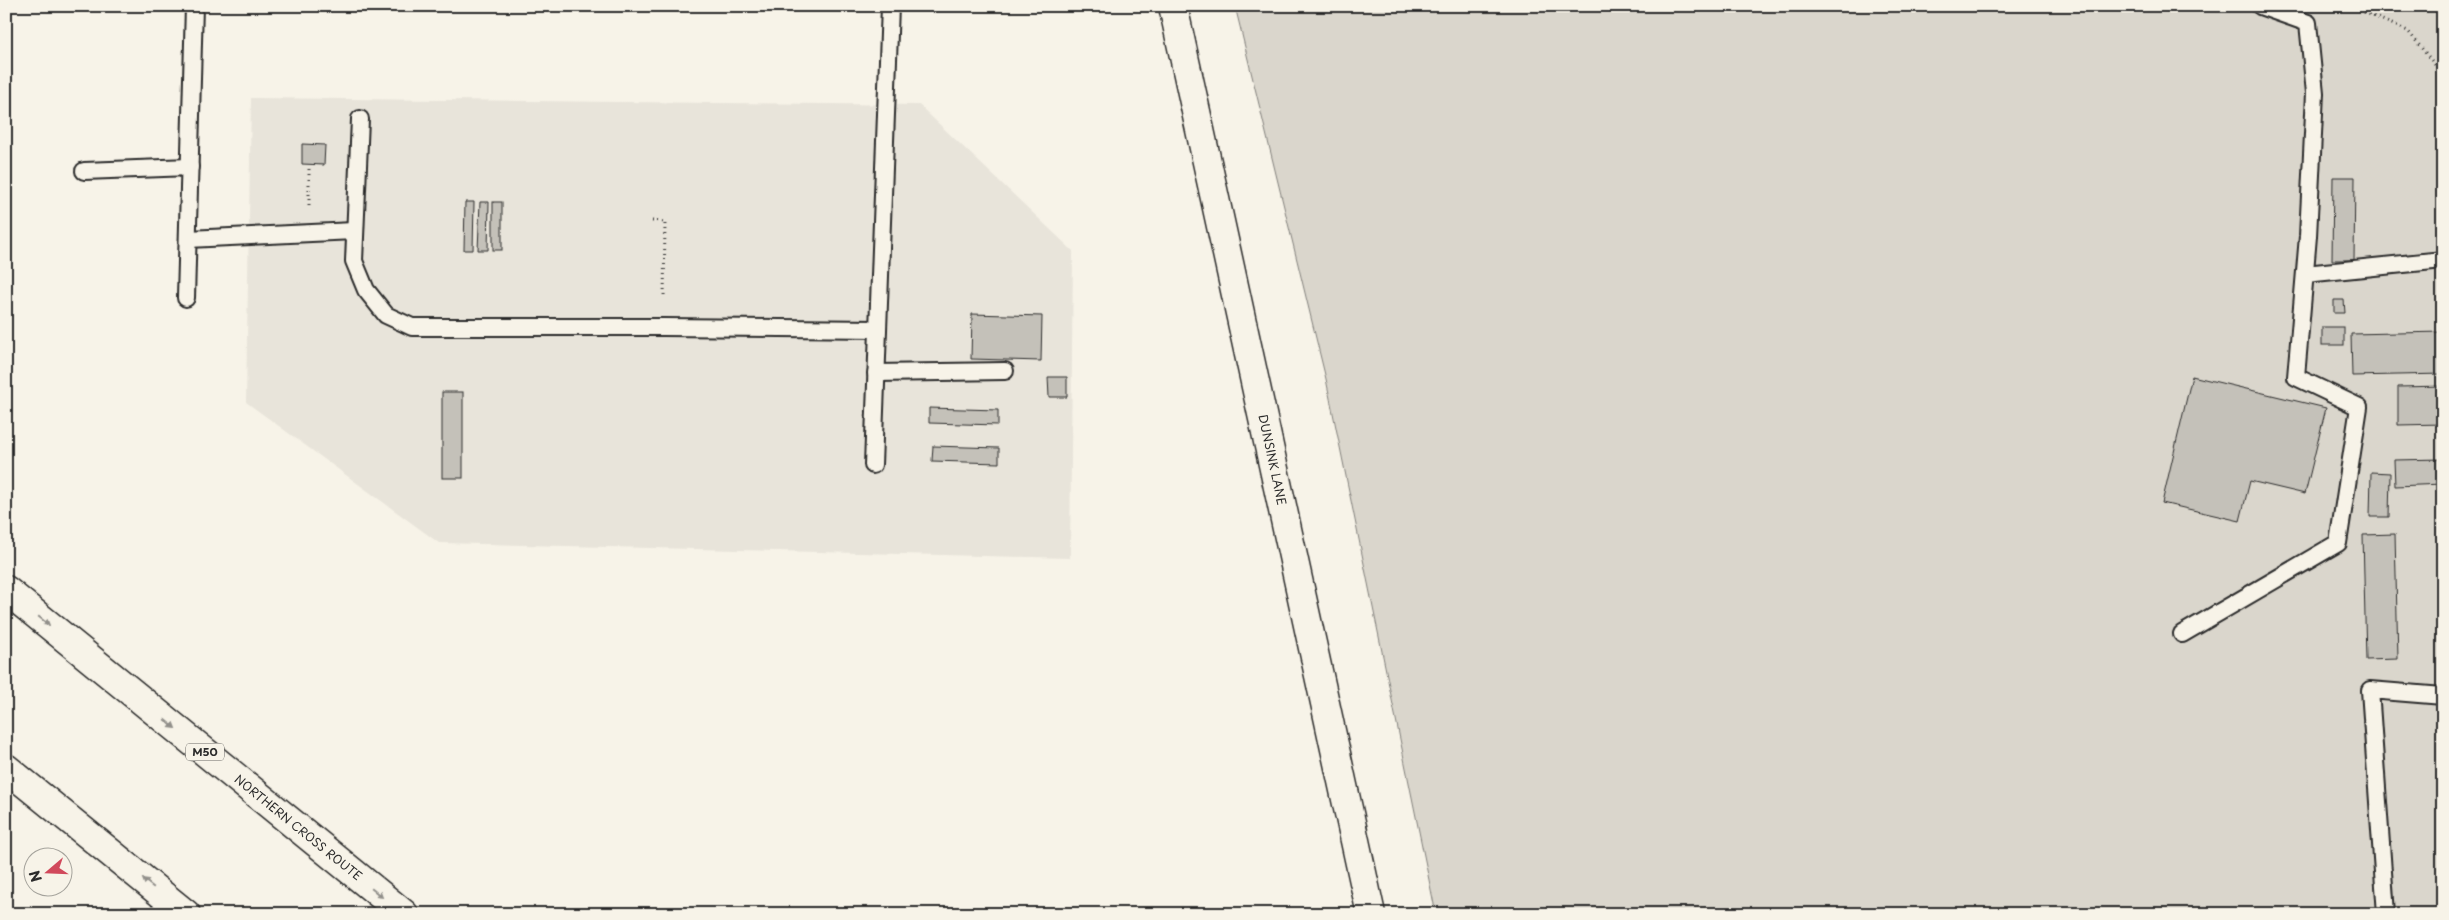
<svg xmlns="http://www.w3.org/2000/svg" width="2449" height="920" viewBox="0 0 2449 920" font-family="'Playpen Sans',sans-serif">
<rect width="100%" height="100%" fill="#f7f3e8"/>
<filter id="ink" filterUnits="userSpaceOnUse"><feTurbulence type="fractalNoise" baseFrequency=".02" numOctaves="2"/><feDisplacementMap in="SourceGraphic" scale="10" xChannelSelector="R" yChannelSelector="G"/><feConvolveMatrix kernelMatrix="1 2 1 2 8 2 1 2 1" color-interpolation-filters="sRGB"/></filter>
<g filter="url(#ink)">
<!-- built -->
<path fill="#e8e4da" d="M251,98L919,105L1073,251L1070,558L439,543L246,402Z"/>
<!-- green -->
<path fill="#dad6cc" stroke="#82807c" d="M1235,6H2443V914H1436L1326,379Z"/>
<!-- building -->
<g fill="#c4c1b9" stroke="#2b2b2b">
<path d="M302,144L325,145L324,165L302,164Z"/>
<path d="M2333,177H2355L2354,260H2332Z"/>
<path d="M465,202H474L473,250H464Z"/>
<path d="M480,202H489L488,250H478Z"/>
<rect x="493" y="202" width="9" height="48"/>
<path d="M2334,300H2344L2345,313H2334Z"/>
<path d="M972,314L1042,316L1041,361L971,359Z"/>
<rect x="2322" y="327" width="22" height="18"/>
<path d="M2443,332V374L2352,376L2351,334Z"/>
<path d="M2192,376L2326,408L2305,494L2250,481L2240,521L2162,503Z"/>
<path d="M1048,377H1067V397H1049Z"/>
<path d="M2443,386V424L2398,425V387Z"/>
<rect x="442" y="392" width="21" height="86"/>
<path d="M929,408L998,410V425L929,423Z"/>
<path d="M933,446L999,448V463L932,461Z"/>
<path d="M2443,459V484L2395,486L2394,460Z"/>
<path d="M2371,472L2390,473L2389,517H2370Z"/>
<path d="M2395,534L2398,659L2366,660L2363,535Z"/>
</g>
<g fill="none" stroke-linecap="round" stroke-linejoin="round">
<!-- service casing -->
<g stroke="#2b2b2b" stroke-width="20">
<g id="service">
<path d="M360,119L354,261L366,290L386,315L412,327H664L878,329"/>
<path d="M84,171L190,167"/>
<path d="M188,239L354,231"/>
<path d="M2305,274L2443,260"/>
<path d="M186,298L194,6"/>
<path d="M876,373L1005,371"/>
<path d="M873,465L890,6"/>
<path d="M2182,634L2338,543L2359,407L2296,377L2308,236L2315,93L2308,23L2260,6"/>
<path d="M2386,914L2370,690L2443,696"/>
</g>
</g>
<!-- minor casing -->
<g stroke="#2b2b2b" stroke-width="31">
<path id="minor" d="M1173,6L1371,914"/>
</g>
<!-- motorway casing -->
<g stroke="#2b2b2b" stroke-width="31">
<g id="motorway">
<path d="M6,590L404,914"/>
<path d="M6,768L186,914"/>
</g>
</g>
<!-- path -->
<g stroke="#2b2b2b" stroke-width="3" stroke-dasharray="1 4" stroke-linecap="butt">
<path d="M2357,6L2359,10L2408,31L2443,75"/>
<path d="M309,205V168"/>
<path d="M652,221L665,222L664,299"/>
</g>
<!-- service -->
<use href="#service" stroke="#f7f3e8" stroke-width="16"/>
<!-- minor -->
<use href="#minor" stroke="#f7f3e8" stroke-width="28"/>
<!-- motorway -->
<use href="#motorway" stroke="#f7f3e8" stroke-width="28"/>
</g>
<!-- one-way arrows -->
<defs><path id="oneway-solid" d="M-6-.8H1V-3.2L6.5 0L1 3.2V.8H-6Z" transform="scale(1.25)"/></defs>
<g fill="#918f8a">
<use href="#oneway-solid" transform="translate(44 621) rotate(39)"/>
<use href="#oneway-solid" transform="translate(170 724) rotate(39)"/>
<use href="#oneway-solid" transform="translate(148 883) rotate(-141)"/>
<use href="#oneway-solid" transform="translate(377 893) rotate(39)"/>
</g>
</g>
<g text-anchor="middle" stroke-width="4" stroke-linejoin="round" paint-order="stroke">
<!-- shield labels -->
<rect fill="#f7f3e8" stroke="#686764" stroke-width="1" x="186" y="743.5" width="38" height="17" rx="4"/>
<g font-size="11" font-weight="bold" fill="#2b2b2b">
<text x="205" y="756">M50</text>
</g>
<!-- street labels -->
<g font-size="12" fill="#2b2b2b" stroke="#f7f3e8">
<text transform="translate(1272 460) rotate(78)" y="4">DUNSINK LANE</text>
<text transform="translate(298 828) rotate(39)" y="4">NORTHERN CROSS ROUTE</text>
</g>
</g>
<!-- margin -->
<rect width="2449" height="920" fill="none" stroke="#f7f3e8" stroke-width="25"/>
<rect x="12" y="12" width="2424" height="895" fill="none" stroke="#2b2b2b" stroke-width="2" filter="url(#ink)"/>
<!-- north arrow -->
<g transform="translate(48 872) rotate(251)"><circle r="24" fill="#f7f3e8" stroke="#a5a39c"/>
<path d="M0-4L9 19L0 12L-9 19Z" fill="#d1495b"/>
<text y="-8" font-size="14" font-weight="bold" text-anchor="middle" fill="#2b2b2b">N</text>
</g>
</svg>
